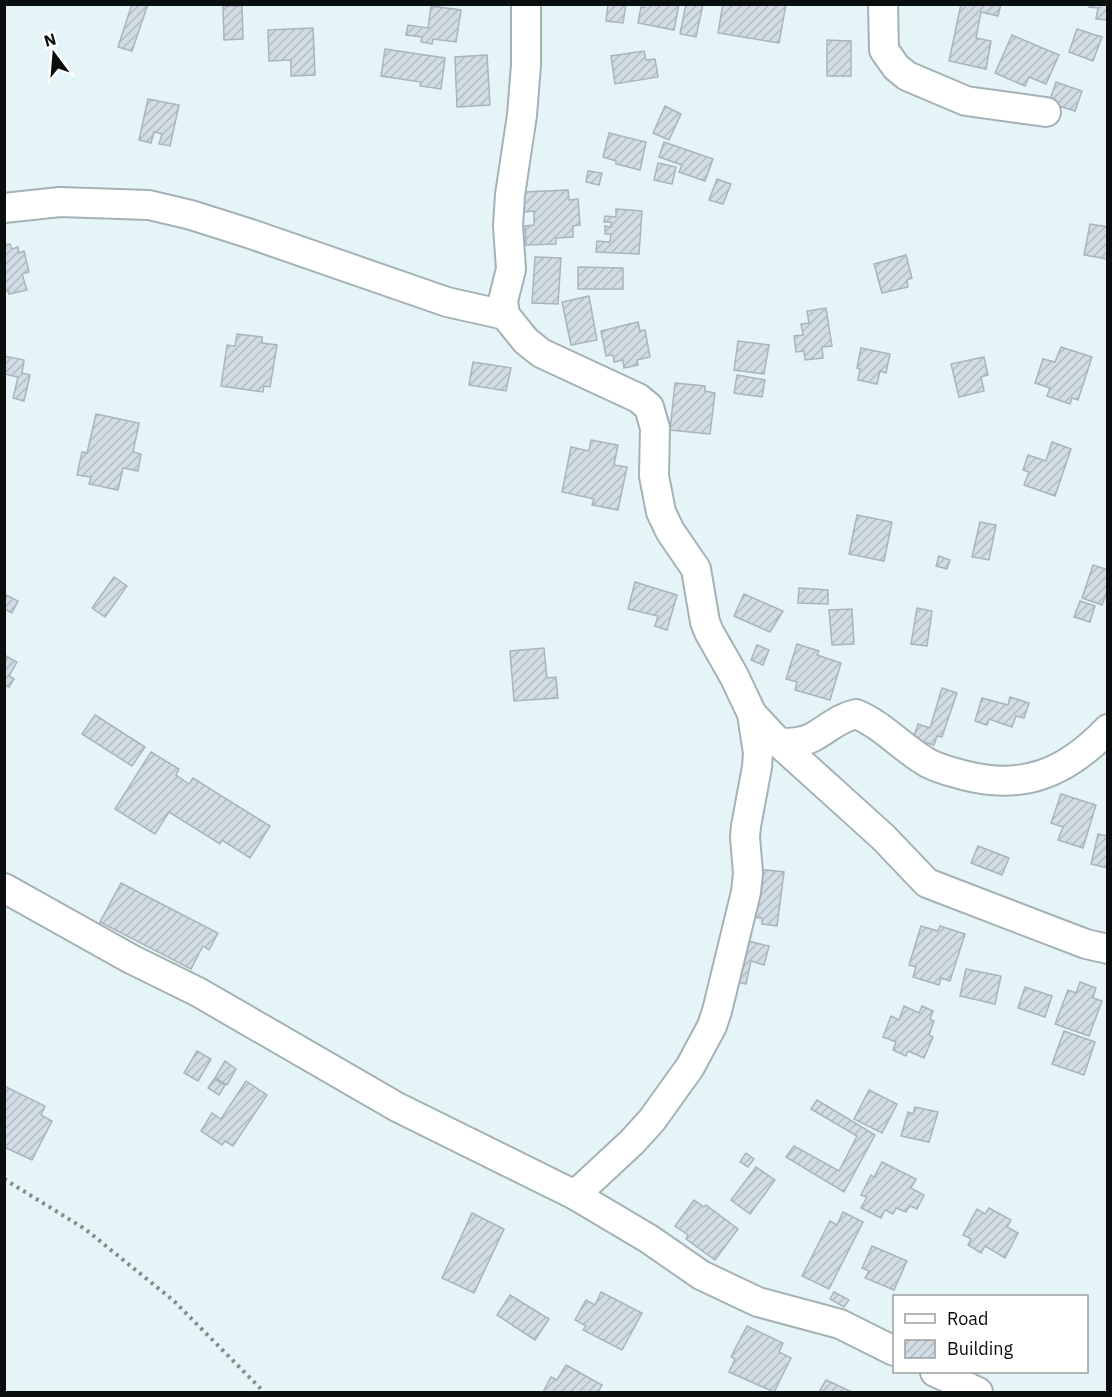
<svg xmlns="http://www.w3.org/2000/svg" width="1112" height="1397" viewBox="0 0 1112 1397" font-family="'IBM Plex Sans',sans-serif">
<defs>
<pattern id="building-hatch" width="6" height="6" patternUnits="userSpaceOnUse" patternTransform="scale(1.5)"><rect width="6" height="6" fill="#d1dce4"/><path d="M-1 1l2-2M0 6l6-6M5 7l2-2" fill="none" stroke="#b2bcc2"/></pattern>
</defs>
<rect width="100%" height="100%" fill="#e5f5f7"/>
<!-- building -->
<g fill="url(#building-hatch)" stroke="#a9b4bc" stroke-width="1.5">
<path d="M132,4H148L132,51L118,47Z"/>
<path d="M608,4H626L623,23L606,21Z"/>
<path d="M645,4H679L674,30L638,23L641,7L644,8Z"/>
<path d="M686,4H703L696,37L680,34Z"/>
<path d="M723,4H786L779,43L718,33Z"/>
<path d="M961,4H1001L998,16L981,12L976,38L991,41L986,69L949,61Z"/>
<path d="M1090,4H1108V20L1096,19L1098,8L1089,7Z"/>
<path d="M223,6H242L243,39L224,40Z"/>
<path d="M431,6L461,10L456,42L433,39L432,44L421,42L422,37L406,35L408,25L428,28Z"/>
<path d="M313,28L315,75L291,76V60L269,61L268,30Z"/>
<path d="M1077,29L1102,37L1093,61L1069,52Z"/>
<path d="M1012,35L1059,55L1046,84L1029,77L1025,86L995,73Z"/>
<path d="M827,40L851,41V76H827Z"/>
<path d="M385,49L445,58L441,89L420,86L421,82L381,76Z"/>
<path d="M644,51L646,60L655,59L658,77L615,84L611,56Z"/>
<path d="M487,55L490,105L457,107L455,57Z"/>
<path d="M1056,82L1082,91L1075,111L1049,103Z"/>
<path d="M148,99L179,105L170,146L159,144L162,134L154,132L151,143L139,140Z"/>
<path d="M665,106L681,114L669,140L653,133Z"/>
<path d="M609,133L646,142L640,170L616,164V161L603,157Z"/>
<path d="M664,142L713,159L705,181L679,172L682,165L659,157Z"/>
<path d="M658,163L676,167L672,184L654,180Z"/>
<path d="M588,171L602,173L599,185L586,182Z"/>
<path d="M717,179L731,184L723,204L709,200Z"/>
<path d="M568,190L569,200L578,199L580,225L573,226V237L556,238V244L526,245L525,226L534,225V211L524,212V192Z"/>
<path d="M616,209L642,211L639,254L596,252L597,241L610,242L611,234H605V226L611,227V222H604L605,216L616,217Z"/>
<path d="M1090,224L1108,227L1107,259L1084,255Z"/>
<path d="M10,244L12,249L18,247L19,253L24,251L29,272L22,274L27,290L9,294V291L4,292V245Z"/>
<path d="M906,255L912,278L907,280L908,287L882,293L874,264Z"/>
<path d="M535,257L561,258L558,304L532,303Z"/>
<path d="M578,267L623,268V289H578Z"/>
<path d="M589,296L597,340L571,345L562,302Z"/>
<path d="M826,308L832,346L822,347L823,358L805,360L804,351L796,352L794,336L803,335L801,324L809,323L807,311Z"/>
<path d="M638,322L640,331L645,330L650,357L637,360L638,365L624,368L623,360L614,362L613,355L606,356L601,331Z"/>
<path d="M237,334L262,337V343L277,345L270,387L264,386L263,392L221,386L227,345L235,346Z"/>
<path d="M738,341L769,345L764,374L734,370Z"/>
<path d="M1061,347L1092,357L1078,400L1072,398L1070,404L1047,396L1050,388L1035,383L1043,359L1055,362Z"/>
<path d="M861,348L890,354L886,373L880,371L877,384L858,380L860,369L857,368Z"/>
<path d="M4,356L24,360L22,373L30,375L24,401L13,398L18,377L4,374Z"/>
<path d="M984,357L988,375L981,377L984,391L959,397L951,364Z"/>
<path d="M473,362L511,368L506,391L469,385Z"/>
<path d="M737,375L765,380L762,397L734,393Z"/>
<path d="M675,383L705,386V391L715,393L710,434L670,430Z"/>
<path d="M96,414L139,423L133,452L141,454L138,471L123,468L118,490L89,484L91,477L77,475L82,452L87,453Z"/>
<path d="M591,440L618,445L614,465L627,467L618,510L592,505L594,499L562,492L571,447L589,451Z"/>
<path d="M1052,442L1071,449L1055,496L1024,485L1029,472L1023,470L1028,455L1046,461Z"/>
<path d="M857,515L892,522L884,561L849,554Z"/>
<path d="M980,522L996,525L989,560L972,557Z"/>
<path d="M939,556L950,560L947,569L936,566Z"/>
<path d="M1093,565L1108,570V589L1102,605L1082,598Z"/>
<path d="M114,577L127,586L105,617L92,608Z"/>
<path d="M635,582L677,595L667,630L655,626L658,616L628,609Z"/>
<path d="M799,588L828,590V604L798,603Z"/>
<path d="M744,594L783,611L770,632L734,616Z"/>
<path d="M6,595L18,601L12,613L4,609Z"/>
<path d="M1080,601L1095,606L1090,622L1074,617Z"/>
<path d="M917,608L932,611L927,646L911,644Z"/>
<path d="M852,609L854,644L832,645L829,610Z"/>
<path d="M797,644L819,651L817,655L841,663L830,700L795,690L797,682L786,679Z"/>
<path d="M757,645L769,650L763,665L751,660Z"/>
<path d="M544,648L547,678L556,677L558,698L514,701L510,651Z"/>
<path d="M4,655L17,662L9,676L14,679L9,687L4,685Z"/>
<path d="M942,688L957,693L942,737L937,736L934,745L913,739L918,724L930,728Z"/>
<path d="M1010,697L1029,703L1024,718L1016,716L1012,727L989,719L987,725L975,721L982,698L1008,705Z"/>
<path d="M95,715L145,747L132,766L82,734Z"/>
<path d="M151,752L179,769L176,775L189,784L193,778L270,826L250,858L222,840L220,844L169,812L155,834L115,809Z"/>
<path d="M1061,794L1096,805L1083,848L1058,840L1063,827L1051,823Z"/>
<path d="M1098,834L1108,836V868L1091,864Z"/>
<path d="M978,846L1009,858L1002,875L971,863Z"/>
<path d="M757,869L784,872L777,926L762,924V918L751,917Z"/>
<path d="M121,883L218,933L209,950L203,946L191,969L100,922Z"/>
<path d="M921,926L938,931L940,926L965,934L950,981L941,978L939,985L913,977L916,967L909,965Z"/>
<path d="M738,939L769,946L764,965L751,961L746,984L728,980Z"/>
<path d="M966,969L1001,976L995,1004L960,996Z"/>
<path d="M1080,982L1096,988L1093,998L1102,1001L1089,1036L1055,1024L1068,990L1076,993Z"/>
<path d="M1025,987L1052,996L1045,1017L1018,1008Z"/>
<path d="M904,1006L919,1013L922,1006L933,1011L930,1019L934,1021L929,1035L933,1037L924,1058L908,1051L906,1056L893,1050L896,1042L883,1037L891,1016L899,1020Z"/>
<path d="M1064,1031L1095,1042L1084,1075L1052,1064Z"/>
<path d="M197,1051L211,1059L198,1081L184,1073Z"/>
<path d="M225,1061L236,1069L227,1085L215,1078Z"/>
<path d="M214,1079L225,1085L219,1095L208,1088Z"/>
<path d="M246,1081L267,1095L233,1146L225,1141L222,1145L201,1131L212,1113L221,1119Z"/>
<path d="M4,1086L45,1106L41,1115L52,1121L32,1160L4,1147Z"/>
<path d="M869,1090L897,1104L882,1133L854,1119Z"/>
<path d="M817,1100L875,1135L844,1192L786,1157L794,1146L839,1171L857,1136L811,1109Z"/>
<path d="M915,1107L938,1112L929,1142L901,1136L908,1112L913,1114Z"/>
<path d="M746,1153L754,1159L748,1167L740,1162Z"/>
<path d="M882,1162L916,1179L911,1188L924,1195L917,1209L910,1206L906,1212L896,1208L893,1214L885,1210L881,1218L861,1208L867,1197L861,1195L871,1175L874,1177Z"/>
<path d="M756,1167L775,1180L750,1214L731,1200Z"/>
<path d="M694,1200L704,1207L706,1205L738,1229L715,1260L686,1239L688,1235L675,1226Z"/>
<path d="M989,1208L1011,1220L1007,1227L1018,1233L1005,1258L985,1246L981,1253L968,1245L971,1239L963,1235L977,1209L985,1214Z"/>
<path d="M843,1212L863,1222L829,1289L802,1276L830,1221L837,1225Z"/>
<path d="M472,1213L504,1229L474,1293L442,1278Z"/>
<path d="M872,1246L907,1261L894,1290L865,1278L869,1271L862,1268Z"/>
<path d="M601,1292L642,1313L622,1350L583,1330L586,1326L575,1320L586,1300L595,1305Z"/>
<path d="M834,1292L849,1300L844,1307L830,1299Z"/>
<path d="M510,1295L549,1319L535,1340L497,1315Z"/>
<path d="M747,1326L783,1343L779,1352L791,1358L774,1392L729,1372L735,1359L731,1357Z"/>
<path d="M566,1365L602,1385L598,1392H543L551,1377L557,1380Z"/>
<path d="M826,1380L852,1392H819Z"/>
</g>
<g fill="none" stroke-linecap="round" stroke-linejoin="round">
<!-- minor casing -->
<g stroke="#a4b2b5" stroke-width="32">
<g id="minor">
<path d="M526,4V65L522,115L510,195L508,226L511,269L503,301L505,315L526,341L541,353L638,398L649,407L655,428L654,476L661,512L670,531L696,569L705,622L709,632L734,676L752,714L758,753L757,767L746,826L745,837L748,873L746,892L717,1011L712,1026L690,1067L652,1120L632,1142L575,1195"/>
<path d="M883,4L884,50L896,67L907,76L966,101L1046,112"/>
<path d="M4,208L60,202L149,205L191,215L251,234L447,302L505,315"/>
<path d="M752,714L779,743L883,837L927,883L1086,944L1108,949"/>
<path d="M779,743C790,743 802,743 813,737C828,729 838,718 856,714C883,725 903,749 928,763C939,769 952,772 963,775C1023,791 1066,773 1108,729"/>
<path d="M4,888L131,959L198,992L397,1107L575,1195L649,1239L701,1275L758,1302L840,1324L894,1351"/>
<path d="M935,1372L978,1392"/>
</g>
</g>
<!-- path -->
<path stroke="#818c8d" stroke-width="4" stroke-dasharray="3 4.5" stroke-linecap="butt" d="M4,1179L85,1229L174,1301L264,1392"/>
<!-- minor -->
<use href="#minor" stroke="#fff" stroke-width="28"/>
</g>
<!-- border -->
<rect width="1112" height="1397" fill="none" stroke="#090e0f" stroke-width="12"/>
<!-- legend -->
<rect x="893" y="1295" width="195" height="78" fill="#ffffff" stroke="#9d9f9f" stroke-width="1.5"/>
<rect x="905" y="1314" width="30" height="9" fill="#ffffff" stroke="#9d9f9f" stroke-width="1.5"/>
<text x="947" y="1325" font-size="18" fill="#090e0f">Road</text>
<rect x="905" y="1340" width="30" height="18" fill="url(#building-hatch)" stroke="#9d9f9f" stroke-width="1.5"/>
<text x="947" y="1355" font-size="18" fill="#090e0f">Building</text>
<!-- north arrow -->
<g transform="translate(54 54) rotate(344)" stroke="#ffffff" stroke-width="4.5" paint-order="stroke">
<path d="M0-4.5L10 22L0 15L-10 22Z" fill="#090e0f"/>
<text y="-9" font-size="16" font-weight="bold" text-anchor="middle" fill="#090e0f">N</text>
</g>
</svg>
